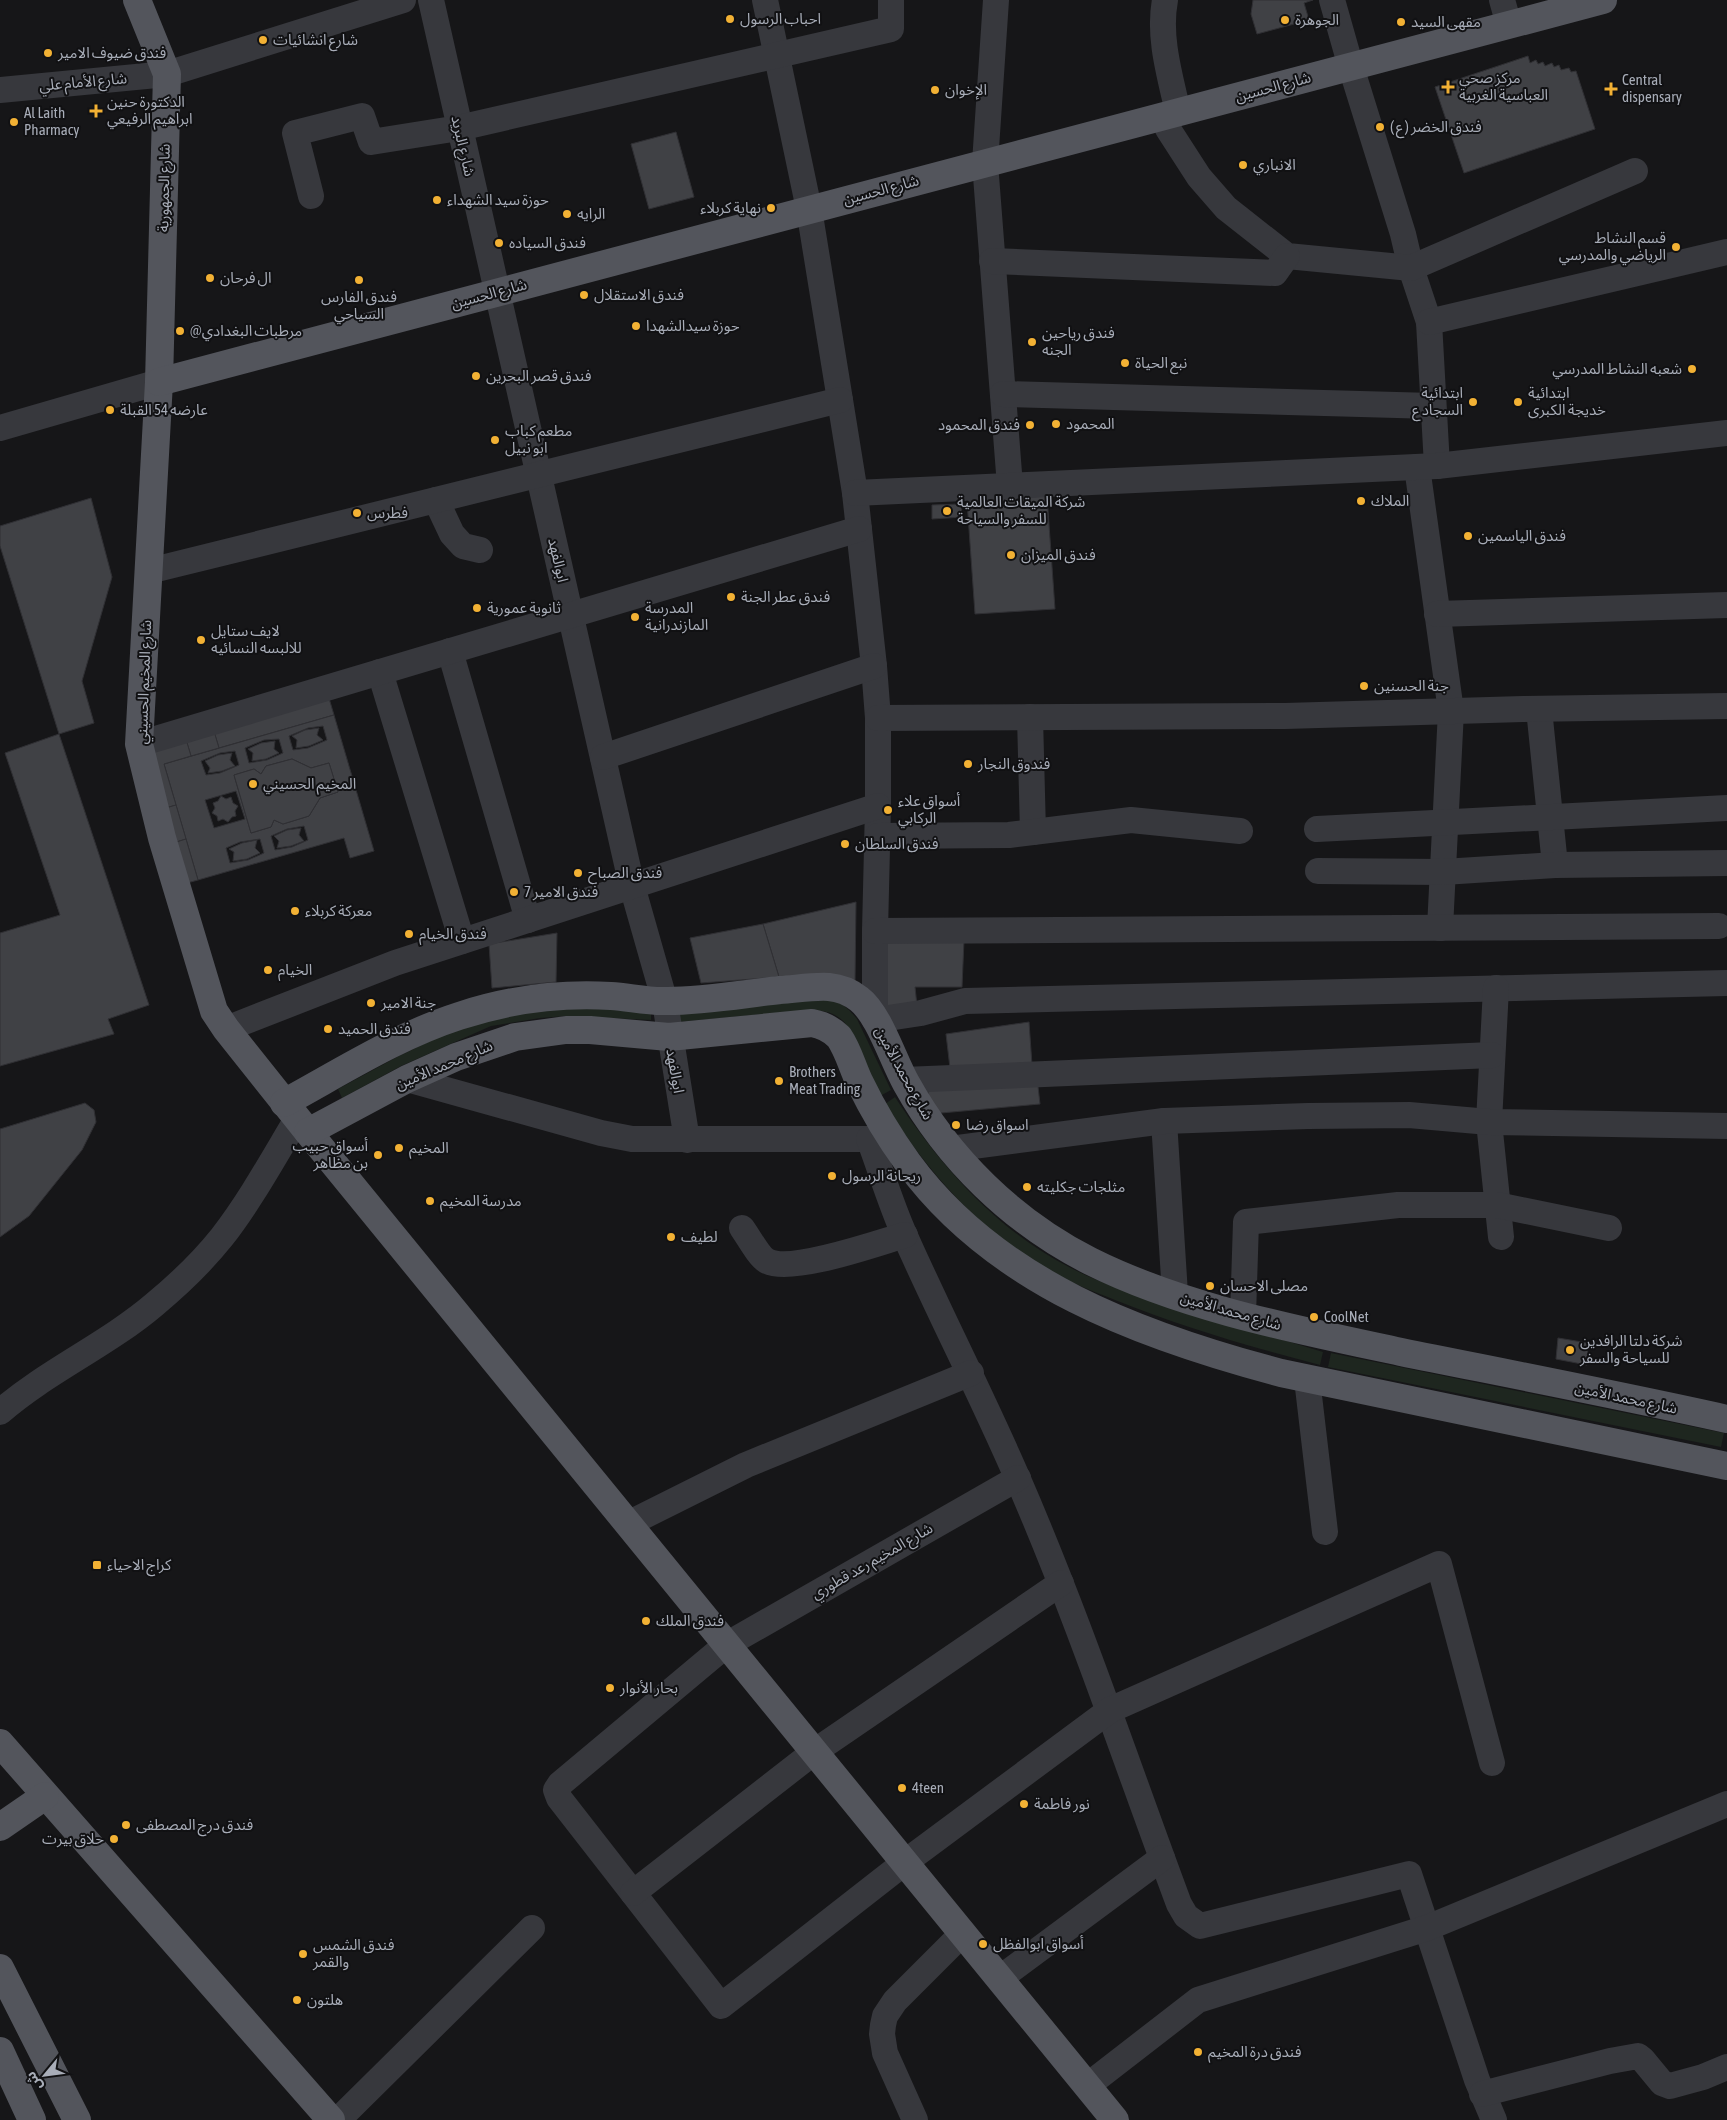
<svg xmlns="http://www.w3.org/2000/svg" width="1727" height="2120" viewBox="0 0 1727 2120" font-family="'Asap Condensed','Noto Sans Arabic',sans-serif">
<rect width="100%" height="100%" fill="#161618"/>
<!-- green -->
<g fill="#1e261f">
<path d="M802,999C829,1000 839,996 857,1019L891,1090L880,1096L845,1023C834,1011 824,1011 809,1010L677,1022L676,1011Z"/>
<path d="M539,1007L651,1009V1020L567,1016L540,1018L491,1026L401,1066L342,1098L338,1089L397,1057L451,1031Z"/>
<path d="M895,1097C939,1164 996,1230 1069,1267C1101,1284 1136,1294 1171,1305C1221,1321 1272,1337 1323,1352L1320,1365C1251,1347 1182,1327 1115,1300C1090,1290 1063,1280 1040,1266C976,1227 923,1166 885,1104Z"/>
<path d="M1331,1353L1724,1433L1721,1447L1328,1367Z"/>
</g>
<!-- building -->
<g fill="#404145" stroke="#303034" fill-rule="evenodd">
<path d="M1253,0H1313L1304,3L1309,20L1257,34L1251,14Z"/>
<path d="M1528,56L1530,63L1536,60L1538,64L1543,62L1545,66L1552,63L1554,67L1559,65L1561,70L1569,68L1571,72L1576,71L1595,129L1464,173L1435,87Z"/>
<path d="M676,132L694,197L649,209L631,144Z"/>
<path d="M1047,496L1055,609L975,614L967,501Z"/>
<path d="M91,498L112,577L82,681L94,723L59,734L0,546V526Z"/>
<path d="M961,504L962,517L932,519V505Z"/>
<path d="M328,695L334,715L219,748L213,728Z"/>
<path d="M334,715L374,851L350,858L344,838L198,880L164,764ZM323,726L327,740L308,748L293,750L289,736L308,728ZM279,739L283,753L267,760L249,763L245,748L264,740ZM235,751L239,765L220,773L206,775L201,761L220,753ZM292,759L311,768L329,763L338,792L320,798L309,816L283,824L274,820L271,827L251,833L234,775L254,769L261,774L266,766ZM236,791L245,819L214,828L205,800ZM304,826L308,840L292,847L275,850L271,836L287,829ZM260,839L264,853L248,860L230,863L226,848L240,842Z"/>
<path d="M213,728L219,748L191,756L185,736Z"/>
<path d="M319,728L317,735L323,740L309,746L296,748L297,740L292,736L305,730Z"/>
<path d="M59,734L149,1005L108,1019L114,1034L0,1066V933L60,915L5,753Z"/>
<path d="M185,736L191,756L164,764L176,805L159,810L153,745Z"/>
<path d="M275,741L274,749L279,753L266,759L252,761L253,753L248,749L261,743Z"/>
<path d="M232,753L230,760L235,766L222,771L208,773L210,768L205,761L218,755Z"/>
<path d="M292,759L311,768L329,763L338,792L320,798L309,816L283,824L274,820L271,827L251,833L234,775L254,769L261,774L266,766Z"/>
<path d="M221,796L226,799L231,797L233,803L238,806L235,811L236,816L232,817L228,822L223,819L218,821L217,816L212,813L215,808L213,803L218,801Z"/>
<path d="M176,805L186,839L170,844L159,810Z"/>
<path d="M301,828L299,835L304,841L291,846L277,848L279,841L274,836L287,830Z"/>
<path d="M186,839L198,880L187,883L170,844Z"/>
<path d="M257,840L255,848L260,853L247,859L233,861L234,852L229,849L242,843Z"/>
<path d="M856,902L855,981L779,977L763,924Z"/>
<path d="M763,924L779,977L701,983L690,938Z"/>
<path d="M557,933L556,982L492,988L489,944Z"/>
<path d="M964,940L962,987H915L917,1006H885V942Z"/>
<path d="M1029,1022L1032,1065L950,1068L946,1034Z"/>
<path d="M1037,1078L1040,1104L930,1114L927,1082Z"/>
<path d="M85,1103L94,1110L96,1122L82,1150L29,1216L0,1237V1129Z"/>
<path d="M1558,1338L1588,1343L1587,1365L1556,1359Z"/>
</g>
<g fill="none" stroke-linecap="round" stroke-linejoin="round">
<!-- minor -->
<g stroke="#37383d" stroke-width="26">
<path d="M431,0L632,886L665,1002L687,1140"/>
<path d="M765,0L809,209L840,400L855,493L874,666L878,718V806L875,931V1020L921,1013L965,1001L1727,983"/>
<path d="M996,0L985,163L1010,486"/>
<path d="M1165,0C1158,37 1170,76 1178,112"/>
<path d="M1332,0L1351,67L1403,234L1411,268L1429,322L1437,466"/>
<path d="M1502,0L1509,25"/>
<path d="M0,90L167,74L403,0"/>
<path d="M1168,129L1199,177L1226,208L1287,256L1411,268L1635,171"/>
<path d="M311,196L295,133L362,116L371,142L459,128L891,29V0"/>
<path d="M992,261L1275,273L1287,256"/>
<path d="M1429,322L1727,252"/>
<path d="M1003,394L1433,406"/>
<path d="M0,428L159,382"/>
<path d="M1417,467L1451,711L1440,928"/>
<path d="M855,493L1437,466L1727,433"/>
<path d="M436,500L452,534L463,546L480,550"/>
<path d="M149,571L840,400"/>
<path d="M1437,614L1727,605"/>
<path d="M450,651L528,920"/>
<path d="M380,672L462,941"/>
<path d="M1539,709L1555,865"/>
<path d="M1030,717L1033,832"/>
<path d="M878,718L1285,716L1523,709L1727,706"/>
<path d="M139,744L859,529"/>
<path d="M603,757L874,666"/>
<path d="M1317,829L1727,808"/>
<path d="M878,836L1009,835L1131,820L1240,831"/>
<path d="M1318,871L1443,872L1555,865L1727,863"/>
<path d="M875,931L1719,926"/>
<path d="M1496,988L1489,1122L1501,1237"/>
<path d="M226,1029L395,963L878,806"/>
<path d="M407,1079L601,1133L632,1139H869"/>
<path d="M904,1080L1492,1055"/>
<path d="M1164,1121L1175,1294"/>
<path d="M891,1139H869C881,1171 891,1205 905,1236C941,1317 982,1396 1017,1477C1078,1617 1126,1762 1179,1904L1186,1916L1200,1926L1409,1874L1477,2080L1494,2120"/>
<path d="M950,1149L1164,1121L1308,1116L1409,1115L1489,1122L1727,1126"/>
<path d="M742,1228C748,1236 759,1257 767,1261C791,1274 877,1243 905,1235"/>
<path d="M1243,1316L1246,1222L1398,1205H1497L1609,1228"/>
<path d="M1307,1379L1325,1532"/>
<path d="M0,1412C47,1371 107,1345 155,1304C179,1284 202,1262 222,1237C250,1201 273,1159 297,1119"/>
<path d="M1018,1478L726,1645L560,1784L556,1790L559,1798L721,2006L904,1863L1110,1710L1439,1564L1492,1763"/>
<path d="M628,1524L746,1465L971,1373"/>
<path d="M633,1893L814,1752L1061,1583"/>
<path d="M999,1979L1162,1858"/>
<path d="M1087,2086L1198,2000L1427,1928L1727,1804"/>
<path d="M1482,2094L1610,2061L1638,2056L1643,2060L1662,2083L1670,2086L1703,2077L1727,2067"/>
<path d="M338,2120L532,1928"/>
<path d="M915,2120L885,2053L882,2034L883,2025L885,2016L895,2001L962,1934"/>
</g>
<!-- major -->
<g stroke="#53555c" stroke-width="28">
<path d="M137,0L167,74L159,382L139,744L162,838L214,1011L226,1029L308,1132L1115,2120"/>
<path d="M159,382L1603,0"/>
<path d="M284,1103C341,1072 397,1036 459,1016C507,1000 559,993 611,996C629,997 648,1002 667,1001C705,1001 743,994 780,990C796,989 813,986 829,987C840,988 850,992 859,999C879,1014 893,1060 906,1083C948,1159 1013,1222 1090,1261C1184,1308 1299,1330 1401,1352C1510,1374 1619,1395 1727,1419"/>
<path d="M308,1132L407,1079L456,1057L515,1037L566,1030H590L669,1037L812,1023C823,1025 831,1029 839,1037C848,1050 852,1066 859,1081C873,1110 889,1137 908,1163C996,1283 1141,1336 1281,1373L1727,1466"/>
<path d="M0,1743L331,2120"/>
<path d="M0,1827L45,1796"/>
<path d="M0,1968L77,2120"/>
<path d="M0,2051L32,2120"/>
</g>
</g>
<!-- markers -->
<g fill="#f2b134" stroke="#111113" stroke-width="2">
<circle cx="730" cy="19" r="5"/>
<circle cx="1285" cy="20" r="5"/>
<circle cx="1401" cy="22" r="5"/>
<circle cx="263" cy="40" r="5"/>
<circle cx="48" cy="53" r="5"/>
<path d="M1445.5 79.5h5v5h5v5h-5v5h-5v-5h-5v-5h5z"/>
<path d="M1608.5 81.5h5v5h5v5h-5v5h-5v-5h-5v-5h5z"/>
<circle cx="935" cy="90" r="5"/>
<path d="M93.5 103.5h5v5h5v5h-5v5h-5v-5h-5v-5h5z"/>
<circle cx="14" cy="122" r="5"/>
<circle cx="1380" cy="127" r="5"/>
<circle cx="1243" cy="165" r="5"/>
<circle cx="437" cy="200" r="5"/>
<circle cx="771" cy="208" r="5"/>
<circle cx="567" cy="214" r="5"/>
<circle cx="499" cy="243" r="5"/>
<circle cx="1676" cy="247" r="5"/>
<circle cx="210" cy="278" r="5"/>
<circle cx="359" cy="280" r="5"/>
<circle cx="584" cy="295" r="5"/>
<circle cx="636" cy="326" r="5"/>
<circle cx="180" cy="331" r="5"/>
<circle cx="1032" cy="342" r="5"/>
<circle cx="1125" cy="363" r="5"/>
<circle cx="1692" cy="369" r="5"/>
<circle cx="476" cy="376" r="5"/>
<circle cx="1473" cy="402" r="5"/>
<circle cx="1518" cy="402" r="5"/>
<circle cx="110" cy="410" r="5"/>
<circle cx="1056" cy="424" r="5"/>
<circle cx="1030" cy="425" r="5"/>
<circle cx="495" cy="440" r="5"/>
<circle cx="1361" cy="501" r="5"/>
<circle cx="947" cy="511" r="5"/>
<circle cx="357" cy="513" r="5"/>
<circle cx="1468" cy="536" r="5"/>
<circle cx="1011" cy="555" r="5"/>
<circle cx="731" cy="597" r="5"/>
<circle cx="477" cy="608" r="5"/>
<circle cx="635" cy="617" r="5"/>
<circle cx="201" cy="640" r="5"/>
<circle cx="1364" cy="686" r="5"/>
<circle cx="968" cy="764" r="5"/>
<circle cx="253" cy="784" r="5"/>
<circle cx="888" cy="810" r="5"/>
<circle cx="845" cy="844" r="5"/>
<circle cx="578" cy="873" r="5"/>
<circle cx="514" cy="892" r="5"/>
<circle cx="295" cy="911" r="5"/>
<circle cx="409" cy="934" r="5"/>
<circle cx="268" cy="970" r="5"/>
<circle cx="371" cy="1003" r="5"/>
<circle cx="328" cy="1029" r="5"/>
<circle cx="779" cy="1081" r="5"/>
<circle cx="956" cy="1125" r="5"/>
<circle cx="399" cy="1148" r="5"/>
<circle cx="378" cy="1155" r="5"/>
<circle cx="832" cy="1176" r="5"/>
<circle cx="1027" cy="1187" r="5"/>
<circle cx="430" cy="1201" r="5"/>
<circle cx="671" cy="1237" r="5"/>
<circle cx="1210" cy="1286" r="5"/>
<circle cx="1314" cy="1317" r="5"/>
<circle cx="1570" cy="1350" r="5"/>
<rect x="92" y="1560" width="10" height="10" rx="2.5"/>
<circle cx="646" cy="1621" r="5"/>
<circle cx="610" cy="1688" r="5"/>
<circle cx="902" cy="1788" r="5"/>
<circle cx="1024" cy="1804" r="5"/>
<circle cx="126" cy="1825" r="5"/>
<circle cx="114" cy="1839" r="5"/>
<circle cx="983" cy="1944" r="5"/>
<circle cx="303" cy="1954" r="5"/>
<circle cx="297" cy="2000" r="5"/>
<circle cx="1198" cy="2052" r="5"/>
</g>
<g text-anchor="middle" stroke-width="4" stroke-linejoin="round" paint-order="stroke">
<!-- poi labels -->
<g font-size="15" fill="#a8adb8" stroke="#111113" text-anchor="start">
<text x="740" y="24">احباب الرسول</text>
<text x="1295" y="25">الجوهرة</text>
<text x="1411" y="27">مقهى السيد</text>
<text x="273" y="45">شارع انشائيات</text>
<text x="58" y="58">فندق ضيوف الامير</text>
<text x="1459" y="83">مركز صحي<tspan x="1459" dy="17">العباسية الغربية</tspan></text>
<text x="1622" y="85">Central<tspan x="1622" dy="17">dispensary</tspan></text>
<text x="945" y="95">الإخوان</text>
<text x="107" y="107">الدكتورة حنين<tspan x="107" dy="17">ابراهيم الرفيعي</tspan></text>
<text x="24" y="118">Al Laith<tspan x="24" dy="17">Pharmacy</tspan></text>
<text x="1390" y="132">فندق الخضر ( ع )</text>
<text x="1253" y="170">الانباري</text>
<text x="447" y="205">حوزة سيد الشهداء</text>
<text x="761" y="213" text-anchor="end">نهاية كربلاء</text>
<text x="577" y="219">الرايه</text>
<text x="1666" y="243" text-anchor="end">قسم النشاط<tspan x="1666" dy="17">الرياضي والمدرسي</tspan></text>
<text x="509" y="248">فندق السياده</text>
<text x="220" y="283">ال فرحان</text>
<text x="594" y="300">فندق الاستقلال</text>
<text x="359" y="302" text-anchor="middle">فندق الفارس<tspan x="359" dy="17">السياحي</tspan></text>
<text x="646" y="331">حوزة سيدالشهدا</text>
<text x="190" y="336">@مرطبات البغدادي</text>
<text x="1042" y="338">فندق رياحين<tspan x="1042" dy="17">الجنه</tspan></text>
<text x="1135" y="368">نبع الحياة</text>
<text x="1682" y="374" text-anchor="end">شعبه النشاط المدرسي</text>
<text x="486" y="381">فندق قصر البحرين</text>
<text x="1463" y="398" text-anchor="end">ابتدائية<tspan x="1463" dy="17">السجاد ع</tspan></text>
<text x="1528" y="398">ابتدائية<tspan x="1528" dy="17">خديجة الكبرى</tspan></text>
<text x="120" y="415">عارضه 54 القبلة</text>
<text x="1066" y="429">المحمود</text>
<text x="1020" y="430" text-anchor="end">فندق المحمود</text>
<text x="505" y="436">مطعم كباب<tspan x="505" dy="17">ابو نبيل</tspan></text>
<text x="1371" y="506">الملاك</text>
<text x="957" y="507">شركة الميقات العالمية<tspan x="957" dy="17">للسفر والسياحة</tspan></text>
<text x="367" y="518">فطرس</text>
<text x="1478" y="541">فندق الياسمين</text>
<text x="1021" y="560">فندق الميزان</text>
<text x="741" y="602">فندق عطر الجنة</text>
<text x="487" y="613">ثانوية عمورية</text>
<text x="645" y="613">المدرسة<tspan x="645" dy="17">المازندرانية</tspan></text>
<text x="211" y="636">لايف ستايل<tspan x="211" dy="17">للالبسه النسائيه</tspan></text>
<text x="1374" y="691">جنة الحسنين</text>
<text x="978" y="769">فندوق النجار</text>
<text x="263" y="789">المخيم الحسيني</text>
<text x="898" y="806">أسواق علاء<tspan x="898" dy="17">الركابي</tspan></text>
<text x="855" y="849">فندق السلطان</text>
<text x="588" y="878">فندق الصباح</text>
<text x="524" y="897">فندق الامير 7</text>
<text x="305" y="916">معركة كربلاء</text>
<text x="419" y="939">فندق الخيام</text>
<text x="278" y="975">الخيام</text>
<text x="381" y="1008">جنة الامير</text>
<text x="338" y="1034">فندق الحميد</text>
<text x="789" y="1077">Brothers<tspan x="789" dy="17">Meat Trading</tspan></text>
<text x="966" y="1130">اسواق رضا</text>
<text x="368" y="1151" text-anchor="end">أسواق حبيب<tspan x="368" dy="17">بن مظاهر</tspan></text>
<text x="409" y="1153">المخيم</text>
<text x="842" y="1181">ريحانة الرسول</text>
<text x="1037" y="1192">مثلجات جكليته</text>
<text x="440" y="1206">مدرسة المخيم</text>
<text x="681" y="1242">لطيف</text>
<text x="1220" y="1291">مصلى الاحسان</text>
<text x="1324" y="1322">CoolNet</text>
<text x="1580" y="1346">شركة دلتا الرافدين<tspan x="1580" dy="17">للسياحة والسفر</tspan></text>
<text x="107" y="1570">كراج الاحياء</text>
<text x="656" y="1626">فندق الملك</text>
<text x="620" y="1693">بحار الأنوار</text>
<text x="912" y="1793">4teen</text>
<text x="1034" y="1809">نور فاطمة</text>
<text x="136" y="1830">فندق درج المصطفى</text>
<text x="104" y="1844" text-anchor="end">حلاق بيرت</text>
<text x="993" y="1949">أسواق ابوالفظل</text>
<text x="313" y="1950">فندق الشمس<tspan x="313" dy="17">والقمر</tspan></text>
<text x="307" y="2005">هلتون</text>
<text x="1208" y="2057">فندق درة المخيم</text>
</g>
<!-- street labels -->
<g font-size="15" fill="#a8adb8" stroke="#111113">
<text transform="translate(83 82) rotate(-5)" y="5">شارع الأمام علي</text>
<text transform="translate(1273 87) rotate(-15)" y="5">شارع الحسين</text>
<text transform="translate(463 146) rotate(77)" y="5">شارع البريد</text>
<text transform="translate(164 188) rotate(-89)" y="5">شارع الجمهورية</text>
<text transform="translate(881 190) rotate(-15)" y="5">شارع الحسين</text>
<text transform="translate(489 294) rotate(-15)" y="5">شارع الحسين</text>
<text transform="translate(558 560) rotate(77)" y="5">ابوالفهد</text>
<text transform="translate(144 682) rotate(-88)" y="5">شارع المخيم الحسيني</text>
<text transform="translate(444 1065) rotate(-23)" y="5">شارع محمد الأمين</text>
<text transform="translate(675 1071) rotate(80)" y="5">ابوالفهد</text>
<text transform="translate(904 1073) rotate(61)" y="5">شارع محمد الأمين</text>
<text transform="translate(1231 1311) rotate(16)" y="5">شارع محمد الأمين</text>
<text transform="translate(1626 1398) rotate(12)" y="5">شارع محمد الأمين</text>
<text transform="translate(872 1561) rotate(-30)" y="5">شارع المخيم رعد قطوري</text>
</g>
</g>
<!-- north arrow -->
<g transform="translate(45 2075) rotate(241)" stroke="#111113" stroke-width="4" paint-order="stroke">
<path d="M0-4L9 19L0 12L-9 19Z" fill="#a8adb8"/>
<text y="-8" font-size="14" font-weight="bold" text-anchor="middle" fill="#a8adb8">ش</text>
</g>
</svg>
